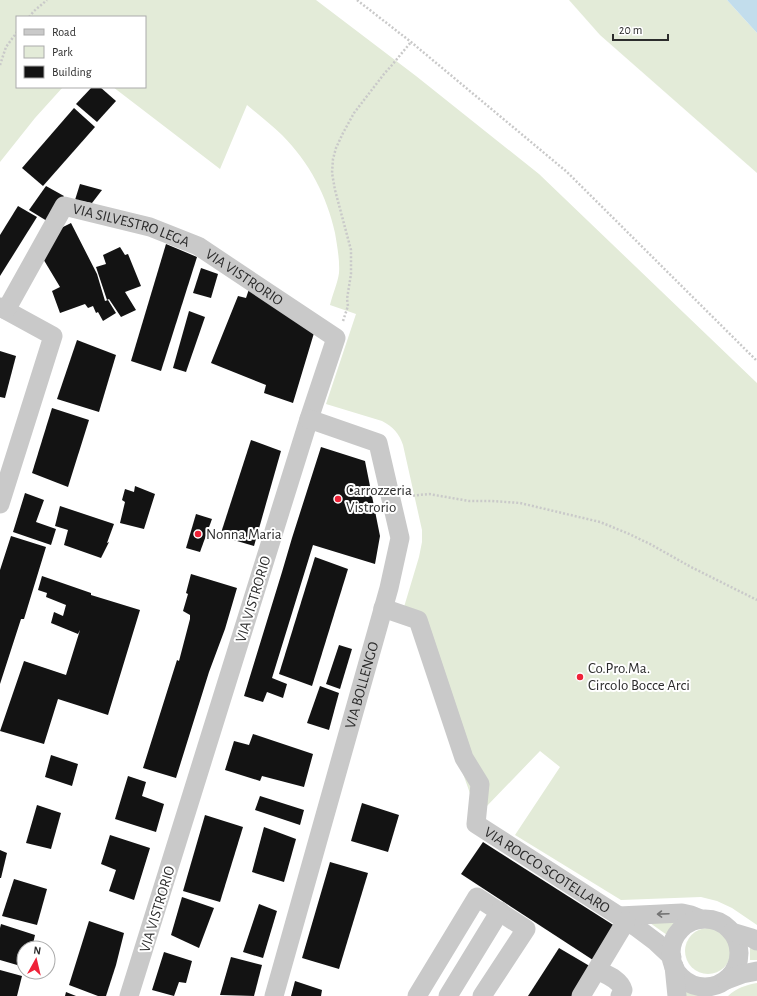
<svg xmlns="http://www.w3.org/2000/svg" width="757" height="996" viewBox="0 0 757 996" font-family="'Alegreya Sans',sans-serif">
<rect width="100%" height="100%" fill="#fff"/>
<!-- green -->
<g fill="#e3ebd8">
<path d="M0,0H316L416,76L539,174L757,383V925L732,908L717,901L701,897L621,900L515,835L560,767L540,751L485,808L472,799L404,607L419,557L422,542V530L403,445C399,433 393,427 382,421L326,404L356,314L330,305C332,296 338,282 339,273C340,261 337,245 335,233C327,196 309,162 282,135C271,125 259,115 247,105L220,169L113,87H145V17H17V87H63L35,118L0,162Z"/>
<path d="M569,0H727L757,33V173L600,35Z"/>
<path d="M677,921L667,935L650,923Z"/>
<circle cx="708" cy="951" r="23"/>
<path d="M750,944L757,948V960H750Z"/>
<path d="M757,983V996H728C736,988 746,985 757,983Z"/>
<path d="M687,988C691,989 699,991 702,994L700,996H685V989Z"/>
</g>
<!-- water -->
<path fill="#c2ddec" d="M727,0H757V33Z"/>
<!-- building -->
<g fill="#131313">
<path d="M92,87H100L116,101L97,122L76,104Z"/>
<path d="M74,108L95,127L43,186L22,168Z"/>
<path d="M80,184L102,190L92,203L75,200Z"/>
<path d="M46,186L64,196L47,221L29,210Z"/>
<path d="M18,206L37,217L0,276V235Z"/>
<path d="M71,223L97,274L105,301L108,300L116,313L103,321L98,312L96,313L93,306L88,308L85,304L60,313L52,291L60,287L42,257L57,230Z"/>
<path d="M166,244L197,257L161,371L131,361Z"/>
<path d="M120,247L125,255L128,254L141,286L125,292L136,310L121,317L109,299L107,300L96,267L106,264L103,255Z"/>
<path d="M201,268L218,274L211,298L193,293Z"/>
<path d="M249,289L314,333L293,403L264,393L266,385L211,363L238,296L246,298Z"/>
<path d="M189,311L205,317L186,372L173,368Z"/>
<path d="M77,340L116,355L99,412L57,399Z"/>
<path d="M0,351L16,356L5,398L0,397Z"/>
<path d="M52,408L89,420L68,487L32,473Z"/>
<path d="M251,440L281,451L254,546L220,536Z"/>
<path d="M321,447L365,461L380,536L375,564L313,545L272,678L287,684L283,698L267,692L263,702L244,696L282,572L292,538Z"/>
<path d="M135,486L155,494L144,529L120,523L125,502L122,500L125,489L134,492Z"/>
<path d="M25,493L44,500L36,522L56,529L51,545L13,532Z"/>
<path d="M60,506L114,524L107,543L109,542L101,558L64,545L68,530L55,526Z"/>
<path d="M196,514L212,519L200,552L186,548Z"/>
<path d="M11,536L46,547L24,619H21L0,684V570Z"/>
<path d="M315,557L348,569L312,686L279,674Z"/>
<path d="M191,574L237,588L225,629L209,672L176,778L143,768L177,660L179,661L190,619V615L183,611L188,594L186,593Z"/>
<path d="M42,576L91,593V595L140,610L108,715L58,699L44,744L0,731L24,661L66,675L80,630L78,634L51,623L54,612L63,616L66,605L46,597L47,593L38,590Z"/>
<path d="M339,645L352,649L340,689L326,684Z"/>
<path d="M320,686L339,693L329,730L307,723Z"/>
<path d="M253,734L313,754L304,787L262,776L260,781L225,770L234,741L249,745Z"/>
<path d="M51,755L78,764L72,786L45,777Z"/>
<path d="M128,776L146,782L142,796L164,804L156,832L115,819Z"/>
<path d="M260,796L304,810L300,825L255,810Z"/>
<path d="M362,803L399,815L388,852L351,841Z"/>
<path d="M37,805L61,813L51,849L26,843Z"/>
<path d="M205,815L243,827L220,902L183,891Z"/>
<path d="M264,827L296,839L284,882L252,872Z"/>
<path d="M110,835L150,848L134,900L109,891L116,870L101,864Z"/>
<path d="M483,842L618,928L596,962L461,874Z"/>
<path d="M0,850L7,853L1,878H0Z"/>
<path d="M330,862L368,873L339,969L302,958Z"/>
<path d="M14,879L47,889L37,925L2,916Z"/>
<path d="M182,897L214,908L199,948L171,935Z"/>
<path d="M259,904L277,911L263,958L243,952Z"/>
<path d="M89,921L124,933L116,965L106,996H98L69,985Z"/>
<path d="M1,924L35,935L32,948H24V967L0,960V928Z"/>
<path d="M559,948L593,968L575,996H528Z"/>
<path d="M164,952L192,961L186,983L179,982L174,996L152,990Z"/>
<path d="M231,957L262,965L254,996L220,995Z"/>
<path d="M0,970L22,976L17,996H0Z"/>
<path d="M295,981L322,990L321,996H291Z"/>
<path d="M66,992L76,996H65Z"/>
</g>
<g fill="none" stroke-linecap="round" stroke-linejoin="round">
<!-- path -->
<g stroke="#c9c9c9" stroke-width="2.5" stroke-dasharray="2 2" stroke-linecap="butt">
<path d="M357,0L411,42L567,172L757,361"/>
<path d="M29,17L34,11L47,0"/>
<path d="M0,65L6,47L17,32"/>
<path d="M343,321L348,306L347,299L351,274V250L335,190L332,173L333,159L336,148L343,133L354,113L384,74L392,65L411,42"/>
<path d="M409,496L429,494L469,501H492L520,503L600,522L627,533L650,544L691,567L757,600"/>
</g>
<!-- minor -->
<g stroke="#c9c9c9" stroke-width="19">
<path d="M0,307L53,336L0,504"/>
<path id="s1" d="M6,310L64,206L150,227L198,246L336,338L309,419L129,996"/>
<path id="s2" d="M383,608L418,620L464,758L480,784L476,824L636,927L656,942L672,957"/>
<path d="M619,916L682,913L691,915L701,919"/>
<circle cx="705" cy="953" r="34"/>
<path d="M732,932L752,938L757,941"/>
<path d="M674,966L677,996"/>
<path d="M597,970C607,975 620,979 623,990L620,996"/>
<path d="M726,980L742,974L757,971"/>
<path id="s3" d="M274,996L389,588L400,538L378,443L309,419"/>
<path d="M417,996L477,897L526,929L482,996"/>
<path d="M448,996L500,911"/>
<path d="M581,996L626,921"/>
</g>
</g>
<!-- one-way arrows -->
<defs><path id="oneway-shaft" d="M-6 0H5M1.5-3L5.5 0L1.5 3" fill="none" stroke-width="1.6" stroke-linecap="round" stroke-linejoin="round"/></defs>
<use stroke="#737373" href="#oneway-shaft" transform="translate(663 914) rotate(178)"/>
<!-- markers -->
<g fill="#ef2238" stroke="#fff" stroke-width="1.5">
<circle cx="338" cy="499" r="4"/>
<circle cx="198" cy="534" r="4"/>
<circle cx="580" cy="677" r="4"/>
</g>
<g text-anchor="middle" stroke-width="4" stroke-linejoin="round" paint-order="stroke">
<!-- street labels -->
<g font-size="15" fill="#2c2c2c" stroke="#fff">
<text dy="5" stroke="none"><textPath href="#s1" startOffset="189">VIA SILVESTRO LEGA</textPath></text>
<text dy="5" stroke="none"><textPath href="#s1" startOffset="315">VIA VISTRORIO</textPath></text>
<text transform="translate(253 599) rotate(-73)" y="5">VIA VISTRORIO</text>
<text dy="5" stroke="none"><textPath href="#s3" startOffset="323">VIA BOLLENGO</textPath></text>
<text dy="5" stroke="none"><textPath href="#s2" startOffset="338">VIA ROCCO SCOTELLARO</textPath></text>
<text transform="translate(157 909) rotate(-73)" y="5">VIA VISTRORIO</text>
</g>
<!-- poi labels -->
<g font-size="15" fill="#2c2c2c" stroke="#fff" text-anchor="start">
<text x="346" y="495">Carrozzeria<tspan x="346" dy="17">Vistrorio</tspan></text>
<text x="206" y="539">Nonna Maria</text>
<text x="588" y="673">Co.Pro.Ma.<tspan x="588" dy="17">Circolo Bocce Arci</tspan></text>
</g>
</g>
<!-- legend -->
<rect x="16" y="16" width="130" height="72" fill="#ffffff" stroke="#ababab"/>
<rect x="24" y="29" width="20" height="6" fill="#c9c9c9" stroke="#ababab"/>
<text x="52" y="36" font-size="12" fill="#2c2c2c">Road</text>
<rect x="24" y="46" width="20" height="12" fill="#e3ebd8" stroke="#ababab"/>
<text x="52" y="56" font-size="12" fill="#2c2c2c">Park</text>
<rect x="24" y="66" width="20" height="12" fill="#131313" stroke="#ababab"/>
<text x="52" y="76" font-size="12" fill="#2c2c2c">Building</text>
<!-- north arrow -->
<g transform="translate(36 960) rotate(8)"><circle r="19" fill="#ffffff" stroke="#ababab"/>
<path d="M0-3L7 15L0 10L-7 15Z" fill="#ef2238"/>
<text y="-6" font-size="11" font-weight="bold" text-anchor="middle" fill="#2c2c2c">N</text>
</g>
<!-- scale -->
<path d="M613 34v6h55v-6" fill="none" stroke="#2c2c2c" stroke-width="2"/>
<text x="619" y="34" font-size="12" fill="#2c2c2c" stroke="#ffffff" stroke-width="3" paint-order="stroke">20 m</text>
</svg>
